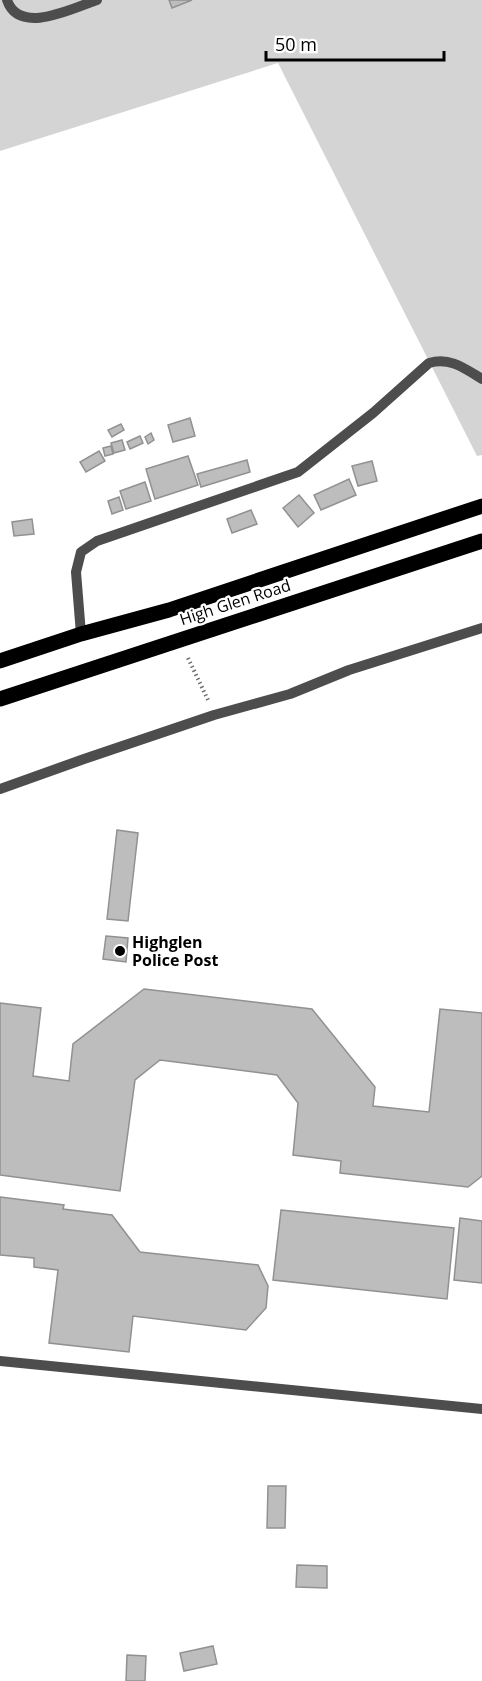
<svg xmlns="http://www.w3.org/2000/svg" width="482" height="1681" viewBox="0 0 482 1681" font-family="'Open Sans',sans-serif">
<rect width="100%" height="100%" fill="#fff"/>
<!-- green -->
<path fill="#d4d4d4" d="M0,0H482V455L477,456L278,63L0,151Z"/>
<!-- building -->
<g fill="#bdbdbd" stroke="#919191" stroke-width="1.5">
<path d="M169,0H192L172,8Z"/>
<path d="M190,418L195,436L173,442L168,425Z"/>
<path d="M121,424L124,430L112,437L108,430Z"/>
<path d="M151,433L154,440L148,444L145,437Z"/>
<path d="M140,436L143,443L130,449L127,442Z"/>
<path d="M122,440L125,450L114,453L111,443Z"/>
<path d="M111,446L113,454L105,456L103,448Z"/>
<path d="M99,451L105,461L86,472L80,462Z"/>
<path d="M188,456L198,485L155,499L146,469Z"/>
<path d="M247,460L250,472L201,487L197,474Z"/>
<path d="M372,461L377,481L358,486L352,466Z"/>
<path d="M349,479L356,495L321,510L314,495Z"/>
<path d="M145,482L151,501L126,509L120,491Z"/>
<path d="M299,495L314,513L298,527L283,508Z"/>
<path d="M119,497L123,510L112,514L108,501Z"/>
<path d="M251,510L257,524L232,533L227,519Z"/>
<path d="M32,519L34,534L14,536L12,522Z"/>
<path d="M117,830L138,833L128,921L107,919Z"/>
<path d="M106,936L128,938L126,962L103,959Z"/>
<path d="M144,989L312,1009L375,1087L373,1106L429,1112L440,1009L482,1013V1176L468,1187L340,1173L341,1161L293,1155L298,1103L277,1075L160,1060L135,1080L120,1191L0,1175V1003L41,1008L33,1076L69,1081L73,1044Z"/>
<path d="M0,1197L64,1205L63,1209L112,1215L140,1252L258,1265L268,1286L266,1308L246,1330L133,1316L129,1352L49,1343L58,1270L34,1267V1258L0,1255Z"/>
<path d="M281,1210L454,1228L447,1299L273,1280Z"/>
<path d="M460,1218L482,1221V1283L454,1280Z"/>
<path d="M268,1486H286L285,1528H267Z"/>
<path d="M297,1565L327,1566V1588L296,1587Z"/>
<path d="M213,1646L217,1664L184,1671L180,1653Z"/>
<path d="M127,1655L146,1656L145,1681H126Z"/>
</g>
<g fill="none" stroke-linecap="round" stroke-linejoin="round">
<!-- path -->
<path stroke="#6f6f6f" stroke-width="4" stroke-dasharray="1.5 3" stroke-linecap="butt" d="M188,658L208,700"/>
<!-- minor -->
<g stroke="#4d4d4d" stroke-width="10">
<path d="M7,0C19,36 73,8 97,0"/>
<path d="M81,634L76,572L81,552L97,541L298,472L373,413L429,363C450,357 464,368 482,379"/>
<path d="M0,789L84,759L214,715L290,694L349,670L482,628"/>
<path d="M0,1361L482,1409"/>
</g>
<!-- major -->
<g stroke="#000" stroke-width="15">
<path d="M0,661L81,634L169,610L482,506"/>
<path d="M0,699L482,541"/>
</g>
</g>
<!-- markers -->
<circle fill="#000" stroke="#fff" stroke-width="2" cx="120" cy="951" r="6"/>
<g text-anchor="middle" stroke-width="4.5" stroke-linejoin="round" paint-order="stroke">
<!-- street labels -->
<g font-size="16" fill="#000" stroke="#fff">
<text transform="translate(235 602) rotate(-18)" y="6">High Glen Road</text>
</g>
<!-- poi labels -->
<g font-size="16" font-weight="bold" fill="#000" stroke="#fff" text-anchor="start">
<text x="132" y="948">Highglen<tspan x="132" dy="18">Police Post</tspan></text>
</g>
</g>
<!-- scale -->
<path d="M266 51v9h178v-9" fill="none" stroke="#000000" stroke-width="3"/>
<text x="275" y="51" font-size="18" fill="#000000" stroke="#ffffff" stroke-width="4.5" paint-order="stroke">50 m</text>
</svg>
